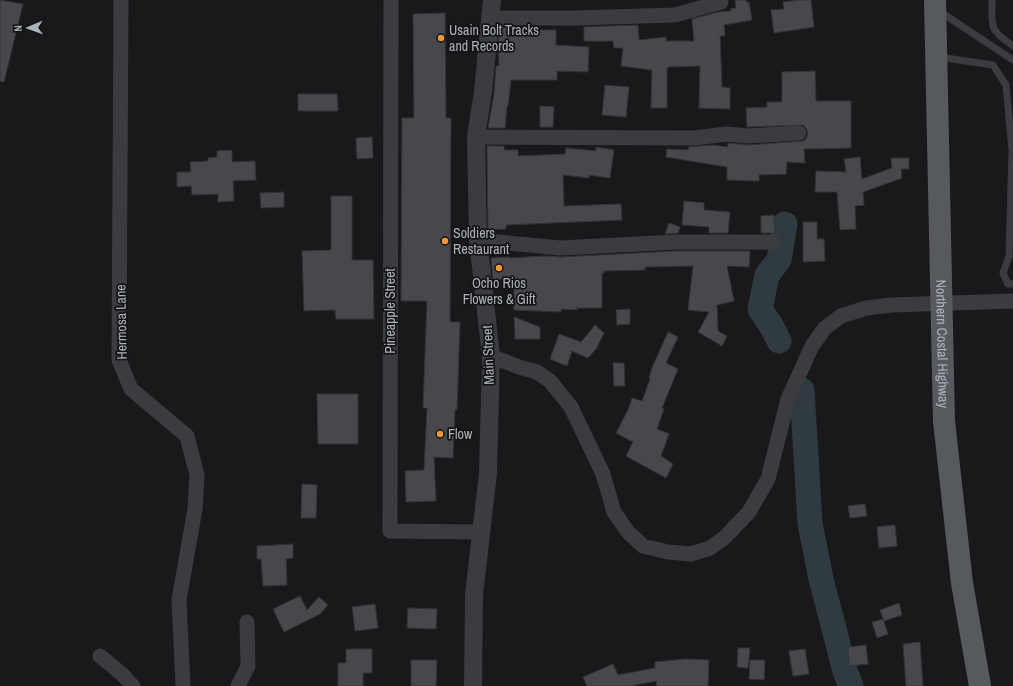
<svg xmlns="http://www.w3.org/2000/svg" width="1013" height="686" viewBox="0 0 1013 686" font-family="'Archivo Narrow',sans-serif">
<rect width="100%" height="100%" fill="#19191b"/>
<g fill="none" stroke-linecap="round" stroke-linejoin="round">
<!-- river -->
<g stroke="#2f3b40" stroke-width="25">
<path d="M779,341L772,327L760,309L767,275L779,260L785,224"/>
<path d="M802,390L810,523L821,579L845,671L851,686"/>
</g>
</g>
<!-- building -->
<g fill="#46484b" stroke="#333437">
<path d="M0,0L23,4L4,82L0,81Z"/>
<path d="M735,0H746L747,3L749,2L752,20L724,25L725,36H720L722,87L730,88V109L699,108L700,66L669,67L667,68V108H651L652,70L621,66L623,48H614L613,41H584V27L638,25L639,40L666,37V41H694L692,19L718,12L731,11V9L736,8Z"/>
<path d="M799,0H811L814,27L774,33L771,10L784,9L783,2Z"/>
<path d="M445,13L446,118H451L450,322H460L457,410L455,409L453,458L434,457L436,501L406,502L405,471L424,470L427,408H423L427,301H401L402,118H414L413,14Z"/>
<path d="M500,27H529V30H556V45L589,47L588,72L557,71V80H511L508,106H507L505,128H488L494,94L496,66H499L498,42Z"/>
<path d="M815,71L816,101H851V148L804,149L805,163L787,162L786,174L759,175V181L727,180V167L666,157L667,149L688,150L689,147L712,145L728,147V143L748,145L804,141L807,137L808,133L806,128L803,125L747,127L746,108L767,107V102H782V72Z"/>
<path d="M605,85L629,87L626,117L602,115Z"/>
<path d="M298,94H337L338,111H298Z"/>
<path d="M540,106L554,107L553,127H540Z"/>
<path d="M372,137L373,158L357,159L356,138Z"/>
<path d="M487,146H504V150H518V156L565,154L566,148L596,151V147L614,150L610,178L589,175V178L563,175L564,206L621,204L622,220L506,225V229L488,230Z"/>
<path d="M232,150V162L255,161L256,180L233,181L234,201L218,202V194L192,195L191,186L177,187V172H191L190,162L208,161V158L217,157V151Z"/>
<path d="M860,157L862,179L892,168L891,158H909V169H901L902,178L863,192L864,205L855,206L856,229L840,230L837,192H815L816,171L846,172L844,159Z"/>
<path d="M284,192V207L261,208L260,193Z"/>
<path d="M331,196H352V260H373L374,319H336L335,310L304,311L302,251L331,250Z"/>
<path d="M684,201L704,203V210L730,212L728,233H709V227L682,225Z"/>
<path d="M774,215L775,233H761V216Z"/>
<path d="M803,222H817V239H824L825,261L803,262Z"/>
<path d="M669,223L680,227L678,233L665,234Z"/>
<path d="M676,251H750L749,267L727,266L734,301L717,305L718,331L727,336L722,346L698,332L709,312L688,310L693,266L645,267V270L604,271V273H602V308H576L578,310L561,309V312L514,310V278L493,280L491,258L509,257V258L545,256L560,257Z"/>
<path d="M630,309V324L617,325L616,310Z"/>
<path d="M514,317L540,327V339H515Z"/>
<path d="M595,325L604,333L596,349L588,358L572,351L567,366L550,359L559,334L581,342Z"/>
<path d="M668,332L678,337L666,363L678,369L662,408L664,409L657,429L669,434L661,456L673,464L666,478L626,456L633,442L616,433L629,408L632,398L642,401L650,379L649,378L652,368Z"/>
<path d="M613,363H624L625,386H614Z"/>
<path d="M317,394H358V444H318Z"/>
<path d="M302,484L317,485L316,518H301Z"/>
<path d="M865,504L867,516L850,518L848,506Z"/>
<path d="M895,525L897,546L879,548L877,527Z"/>
<path d="M293,544V558L286,559L287,585L263,586L261,559H257V546Z"/>
<path d="M300,596L307,610L319,597L328,605L320,614L284,632L273,609Z"/>
<path d="M899,603L902,615L884,621L880,610Z"/>
<path d="M375,604L378,628L355,631L352,607Z"/>
<path d="M408,608L437,609L436,629L407,628Z"/>
<path d="M883,619L888,634L877,638L872,622Z"/>
<path d="M920,642L923,686H906L903,644Z"/>
<path d="M866,645L868,664L849,666L848,647Z"/>
<path d="M738,648H750L748,668L737,667Z"/>
<path d="M346,649H372V673H363V686H338V663H346Z"/>
<path d="M805,649L809,674L793,676L789,651Z"/>
<path d="M685,659L709,660L708,686H657L656,681L630,686H587L583,677L613,664L618,675L655,668V662Z"/>
<path d="M411,660H437L436,686H411Z"/>
<path d="M750,660H765L764,680L749,679Z"/>
</g>
<g fill="none" stroke-linecap="round" stroke-linejoin="round">
<!-- service -->
<g stroke="#3a3c40" stroke-width="7">
<path d="M992,0C992,29 989,29 1013,46"/>
<path d="M939,11L1013,60"/>
<path d="M939,57L993,65L1006,85L1012,150L1009,256L1003,273L1008,284H1013"/>
</g>
<!-- minor -->
<g stroke="#3a3c40" stroke-width="15">
<path d="M121,0L119,360L131,389L187,436L197,475L195,509L179,600L183,686"/>
<path d="M391,0L390,531L480,532"/>
<path d="M491,18H575L675,15L721,2"/>
<path d="M476,137L694,138L727,134L747,136L799,133"/>
<path d="M478,240L560,248L676,242H773"/>
<path d="M491,356L519,367L537,372L550,381L571,407L603,474L614,512L628,532L643,546L668,552L691,554L710,548L724,538L749,512L768,479L788,399L812,346L825,328L841,316L866,308L891,305L1013,301"/>
<path d="M100,656L123,675L133,686"/>
<path d="M238,686L248,666L247,622"/>
</g>
<!-- tertiary -->
<path stroke="#3a3c40" stroke-width="18" d="M473,686L474,595L488,473L491,356L478,240L476,137L483,92L492,0"/>
<!-- primary -->
<path stroke="#565a5f" stroke-width="22" id="s1" d="M935,0L944,421L962,583L980,686"/>
</g>
<!-- markers -->
<g fill="#f3973a" stroke="#141416" stroke-width="1.5">
<circle cx="441" cy="38" r="4"/>
<circle cx="445" cy="241" r="4"/>
<circle cx="499" cy="268" r="4"/>
<circle cx="440" cy="434" r="4"/>
</g>
<g text-anchor="middle" stroke-width="3.5" stroke-linejoin="round" paint-order="stroke">
<!-- poi labels -->
<g font-size="14" fill="#acb3bb" stroke="#141416" text-anchor="start">
<text x="449" y="35">Usain Bolt Tracks<tspan x="449" dy="16">and Records</tspan></text>
<text x="453" y="238">Soldiers<tspan x="453" dy="16">Restaurant</tspan></text>
<text x="499" y="288" text-anchor="middle">Ocho Rios<tspan x="499" dy="16">Flowers &amp; Gift</tspan></text>
<text x="448" y="439">Flow</text>
</g>
<!-- street labels -->
<g font-size="14" fill="#acb3bb" stroke="#141416">
<text transform="translate(390 311) rotate(-90)" y="5">Pineapple Street</text>
<text transform="translate(121 322) rotate(-91)" y="5">Hermosa Lane</text>
<text dy="5" stroke="none"><textPath href="#s1" startOffset="344">Northern Costal Highway</textPath></text>
<text transform="translate(488 355) rotate(-92)" y="5">Main Street</text>
</g>
</g>
<!-- north arrow -->
<g transform="translate(28 28) rotate(268)" stroke="#141416" stroke-width="3" paint-order="stroke">
<path d="M0-3L7 15L0 10L-7 15Z" fill="#acb3bb"/>
<text y="-6" font-size="11" font-weight="bold" text-anchor="middle" fill="#acb3bb">N</text>
</g>
</svg>
